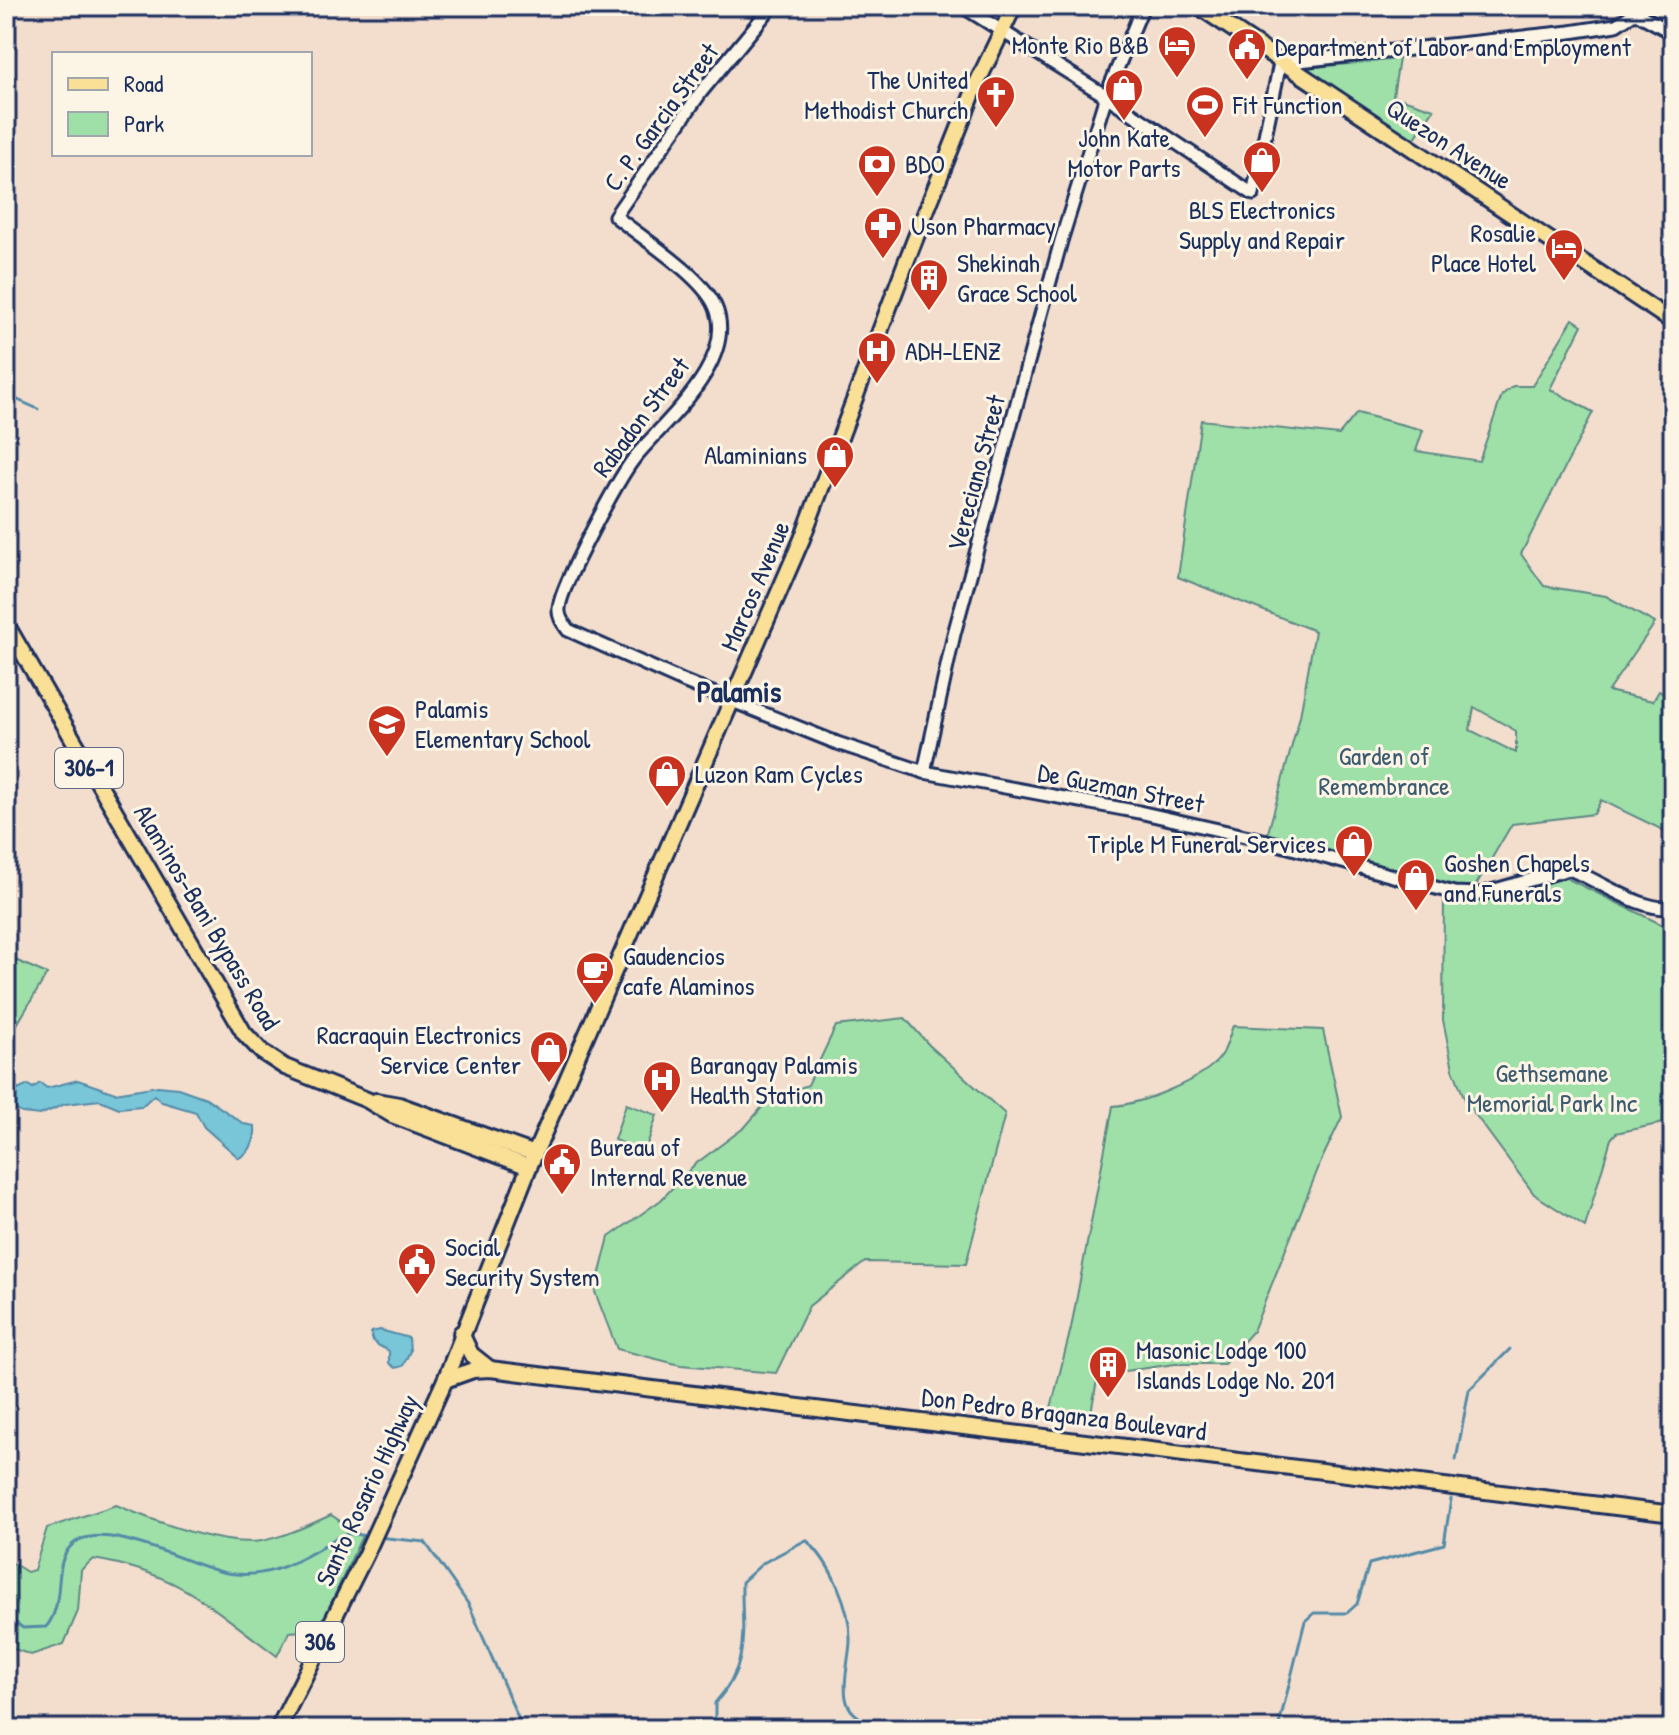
<svg xmlns="http://www.w3.org/2000/svg" width="1679" height="1735" viewBox="0 0 1679 1735" font-family="'Patrick Hand',sans-serif">
<rect width="100%" height="100%" fill="#f3dece"/>
<filter id="ink" filterUnits="userSpaceOnUse"><feTurbulence type="fractalNoise" baseFrequency=".0125" numOctaves="2"/><feDisplacementMap in="SourceGraphic" scale="16" xChannelSelector="R" yChannelSelector="G"/><feConvolveMatrix kernelMatrix="1 2 1 2 8 2 1 2 1" color-interpolation-filters="sRGB"/></filter>
<g filter="url(#ink)">
<!-- green -->
<g fill="#9fe0a9" stroke="#5d8884" stroke-width="2" fill-rule="evenodd">
<path d="M1399,59L1393,96L1434,109L1411,144L1297,69Z"/>
<path d="M1573,319L1582,325L1550,389L1593,412L1521,554L1544,586L1606,596L1655,623L1608,691L1653,701L1659,691L1673,698V835L1601,800L1594,814L1512,824L1473,890L1466,891L1267,836L1300,716L1315,631L1178,577L1201,420L1339,435L1357,413L1423,430L1416,451L1479,461L1502,395L1513,386H1532ZM1474,707L1516,731V753L1470,730Z"/>
<path d="M1560,875L1673,930V1121L1616,1133L1611,1139L1585,1227L1534,1194L1466,1102L1453,1069L1443,1020L1444,895L1480,898Z"/>
<path d="M13,959L47,974L6,1043V972Z"/>
<path d="M905,1018L929,1045L1005,1114L966,1264L865,1262L809,1306L776,1373L680,1365L617,1349L595,1292L609,1237L661,1200L694,1165L745,1127L769,1099L808,1085L836,1026Z"/>
<path d="M1233,1026L1323,1030L1342,1117L1322,1159L1253,1331L1224,1364H1175L1098,1375L1090,1418L1049,1416L1071,1328L1113,1106C1141,1104 1204,1080 1221,1056C1227,1048 1229,1035 1233,1026Z"/>
<path d="M626,1104L657,1115L645,1151L614,1140Z"/>
<path d="M116,1505C152,1520 221,1547 261,1541C284,1537 309,1525 331,1515L362,1536L320,1627L308,1621L303,1631L289,1632L277,1656C209,1606 180,1573 93,1559L81,1570L78,1611L64,1644L31,1655L6,1646V1559L27,1572L34,1570L47,1528Z"/>
</g>
<!-- water -->
<g fill="#79c6d8" stroke="#538aa7" stroke-width="2">
<path d="M6,1072L18,1090L28,1085L33,1088L40,1083L47,1088L78,1080L115,1093L158,1086L178,1088L206,1098L244,1124L255,1126C256,1140 252,1151 239,1158L204,1127L196,1112L162,1102L154,1095L142,1106L119,1108L100,1100L65,1104L40,1115L22,1113L6,1105Z"/>
<path d="M380,1330L409,1338L410,1351L403,1366L395,1368L389,1363V1351C380,1345 371,1346 371,1332Z"/>
</g>
<g fill="none" stroke-linecap="round" stroke-linejoin="round">
<!-- stream -->
<g stroke="#538aa7" stroke-width="3">
<path d="M6,390L9,396L38,409"/>
<path d="M1456,1460L1469,1390L1510,1349"/>
<path d="M378,1537L425,1542L469,1605L523,1729"/>
<path d="M6,1616L23,1628L46,1627C66,1603 52,1566 70,1547C100,1514 190,1567 227,1573C262,1579 290,1566 319,1549C326,1544 337,1536 346,1534C353,1533 363,1536 370,1536"/>
<path d="M706,1729L715,1716V1703C752,1662 741,1630 742,1582L763,1563L806,1540C831,1562 851,1608 850,1642C849,1661 841,1688 848,1705C856,1721 876,1725 891,1729"/>
<path d="M1128,1729L1185,1726L1205,1729"/>
<path d="M1278,1729L1305,1621L1314,1613H1347L1357,1604L1369,1564L1444,1544L1451,1499"/>
</g>
<!-- minor casing -->
<g stroke="#1b2f5e" stroke-width="17">
<g id="minor">
<path d="M772,6L701,92L615,216C643,239 701,275 715,306C739,360 665,421 636,456C619,476 561,586 559,608C558,617 563,623 568,630L685,682L837,743L924,772L1139,812L1267,841L1454,893L1481,894L1569,869C1597,879 1645,914 1673,907"/>
<path d="M962,6L1106,96L1253,194L1280,63L1570,32L1616,25L1645,6"/>
<path d="M1636,13L1673,33"/>
<path d="M924,772L954,634L1061,241L1106,96L1143,6"/>
</g>
</g>
<!-- major casing -->
<g stroke="#1b2f5e" stroke-width="20">
<g id="major">
<path d="M1198,6L1673,322"/>
<path d="M6,624L244,1033L262,1052L285,1067L367,1100L392,1115L529,1167"/>
<path d="M376,1101L399,1105L535,1154"/>
<path d="M461,1333L471,1354L490,1369"/>
<path d="M445,1380L473,1370L490,1369L1673,1514"/>
<path d="M278,1729L365,1556L445,1380L529,1167L802,539L906,262L977,83L1014,6"/>
</g>
</g>
<!-- minor -->
<use href="#minor" stroke="#fcf5e5" stroke-width="11"/>
<!-- major -->
<use href="#major" stroke="#fadf96" stroke-width="14"/>
</g>
</g>
<!-- icons -->
<defs>
<g id="hotel-pin" transform="scale(2)"><path d="M0 17L-7.5 6A9.5 9.5 0 1 1 7.5 6Z" fill="#c8321e" stroke="#fcf5e5"/><path d="M-6-4.5h1.5V1H6V5H4.5V3h-9V5H-6ZM-4 0a1.8 1.8 0 1 1 3.6 0ZM.5 0V-2.5h3Q6-2.5 6 0Z" fill="#fff"/></g>
<g id="civic-pin" transform="scale(2)"><path d="M0 17L-7.5 6A9.5 9.5 0 1 1 7.5 6Z" fill="#c8321e" stroke="#fcf5e5"/><path d="M-.6-6.5H3V-4.5H.6V-3L4-1V1h2V6H-6V1h2V-1L-.6-3ZM-1.2 2.5V6h2.4V2.5Z" fill="#fff"/></g>
<g id="shop-pin" transform="scale(2)"><path d="M0 17L-7.5 6A9.5 9.5 0 1 1 7.5 6Z" fill="#c8321e" stroke="#fcf5e5"/><path d="M-5-2.5h2.3a2.7 3.5 0 0 1 5.4 0H5L5.5 6h-11ZM-1.5-2.5h3a1.5 2.3 0 0 0-3 0Z" fill="#fff"/></g>
<g id="church-pin" transform="scale(2)"><path d="M0 17L-7.5 6A9.5 9.5 0 1 1 7.5 6Z" fill="#c8321e" stroke="#fcf5e5"/><path d="M-1.2-6h2.4v3.5h3.3v2.4h-3.3V6h-2.4V-.1h-3.3v-2.4h3.3Z" fill="#fff"/></g>
<g id="stadium-pin" transform="scale(2)"><path d="M0 17L-7.5 6A9.5 9.5 0 1 1 7.5 6Z" fill="#c8321e" stroke="#fcf5e5"/><path d="M0-5a6.5 5 0 1 0 0 10a6.5 5 0 1 0 0-10ZM-3.5-1.8h7v3.6h-7Z" fill="#fff"/></g>
<g id="bank-pin" transform="scale(2)"><path d="M0 17L-7.5 6A9.5 9.5 0 1 1 7.5 6Z" fill="#c8321e" stroke="#fcf5e5"/><path d="M-6-4H6V4H-6ZM0-2.3a2.3 2.3 0 1 0 0 4.6a2.3 2.3 0 1 0 0-4.6Z" fill="#fff"/></g>
<g id="pharmacy-pin" transform="scale(2)"><path d="M0 17L-7.5 6A9.5 9.5 0 1 1 7.5 6Z" fill="#c8321e" stroke="#fcf5e5"/><path d="M-2-6h4v4h4v4h-4v4h-4v-4h-4v-4h4Z" fill="#fff"/></g>
<g id="building-pin" transform="scale(2)"><path d="M0 17L-7.5 6A9.5 9.5 0 1 1 7.5 6Z" fill="#c8321e" stroke="#fcf5e5"/><path d="M-4-6H4V6H1V3H-1V6H-4ZM-2.5-4.3h1.7v1.8h-1.7ZM.8-4.3h1.7v1.8H.8ZM-2.5-1h1.7V.8h-1.7ZM.8-1h1.7V.8H.8Z" fill="#fff"/></g>
<g id="hospital-pin" transform="scale(2)"><path d="M0 17L-7.5 6A9.5 9.5 0 1 1 7.5 6Z" fill="#c8321e" stroke="#fcf5e5"/><path d="M-5-5h3v3.5h4V-5h3V5h-3V1.5h-4V5h-3Z" fill="#fff"/></g>
<g id="school-pin" transform="scale(2)"><path d="M0 17L-7.5 6A9.5 9.5 0 1 1 7.5 6Z" fill="#c8321e" stroke="#fcf5e5"/><path d="M0-5L7-2L0 1L-7-2ZM-4 1L0 2.5L4 1V4Q0 6-4 4Z" fill="#fff"/></g>
<g id="cafe-pin" transform="scale(2)"><path d="M0 17L-7.5 6A9.5 9.5 0 1 1 7.5 6Z" fill="#c8321e" stroke="#fcf5e5"/><path d="M-5.5-4.5H6V0H3Q3 3.5 0 3.5H-2.5Q-5.5 3.5-5.5 0ZM3-3.2v2h1.7v-2ZM-6 4.5H4V6H-6Z" fill="#fff"/></g>
</defs>
<g fill-rule="evenodd">
<use href="#hotel-pin" x="1177" y="45"/>
<use href="#civic-pin" x="1247" y="47"/>
<use href="#shop-pin" x="1124" y="88"/>
<use href="#church-pin" x="996" y="95"/>
<use href="#stadium-pin" x="1205" y="105"/>
<use href="#shop-pin" x="1262" y="160"/>
<use href="#bank-pin" x="877" y="164"/>
<use href="#pharmacy-pin" x="883" y="226"/>
<use href="#hotel-pin" x="1564" y="248"/>
<use href="#building-pin" x="929" y="278"/>
<use href="#hospital-pin" x="877" y="351"/>
<use href="#shop-pin" x="835" y="455"/>
<use href="#school-pin" x="387" y="724"/>
<use href="#shop-pin" x="667" y="774"/>
<use href="#shop-pin" x="1354" y="844"/>
<use href="#shop-pin" x="1416" y="878"/>
<use href="#cafe-pin" x="595" y="971"/>
<use href="#shop-pin" x="549" y="1050"/>
<use href="#hospital-pin" x="662" y="1080"/>
<use href="#civic-pin" x="562" y="1162"/>
<use href="#civic-pin" x="417" y="1262"/>
<use href="#building-pin" x="1108" y="1365"/>
</g>
<g text-anchor="middle" stroke-width="6" stroke-linejoin="round" paint-order="stroke">
<!-- shield labels -->
<g fill="#fcf5e5" stroke="#5e6a86" stroke-width="2">
<rect x="55" y="748" width="68" height="40" rx="6"/>
<rect x="296" y="1622" width="48" height="40" rx="6"/>
</g>
<g font-size="24" font-weight="bold" fill="#1b2f5e">
<text x="89" y="776">306-1</text>
<text x="320" y="1650">306</text>
</g>
<!-- poi labels -->
<g font-size="26" fill="#1b2f5e" stroke="#fcf5e5" text-anchor="start">
<text x="1149" y="54" text-anchor="end">Monte Rio B&amp;B</text>
<text x="1275" y="56">Department of Labor and Employment</text>
<text x="968" y="89" text-anchor="end">The United<tspan x="968" dy="30">Methodist Church</tspan></text>
<text x="1233" y="114">Fit Function</text>
<text x="1124" y="147" text-anchor="middle">John Kate<tspan x="1124" dy="30">Motor Parts</tspan></text>
<text x="905" y="173">BDO</text>
<text x="1262" y="219" text-anchor="middle">BLS Electronics<tspan x="1262" dy="30">Supply and Repair</tspan></text>
<text x="911" y="235">Uson Pharmacy</text>
<text x="1536" y="242" text-anchor="end">Rosalie<tspan x="1536" dy="30">Place Hotel</tspan></text>
<text x="957" y="272">Shekinah<tspan x="957" dy="30">Grace School</tspan></text>
<text x="905" y="360">ADH-LENZ</text>
<text x="807" y="464" text-anchor="end">Alaminians</text>
<text x="415" y="718">Palamis<tspan x="415" dy="30">Elementary School</tspan></text>
<text x="695" y="783">Luzon Ram Cycles</text>
<text x="1326" y="853" text-anchor="end">Triple M Funeral Services</text>
<text x="1444" y="872">Goshen Chapels<tspan x="1444" dy="30">and Funerals</tspan></text>
<text x="623" y="965">Gaudencios<tspan x="623" dy="30">cafe Alaminos</tspan></text>
<text x="521" y="1044" text-anchor="end">Racraquin Electronics<tspan x="521" dy="30">Service Center</tspan></text>
<text x="690" y="1074">Barangay Palamis<tspan x="690" dy="30">Health Station</tspan></text>
<text x="590" y="1156">Bureau of<tspan x="590" dy="30">Internal Revenue</tspan></text>
<text x="445" y="1256">Social<tspan x="445" dy="30">Security System</tspan></text>
<text x="1136" y="1359">Masonic Lodge 100<tspan x="1136" dy="30">Islands Lodge No. 201</tspan></text>
</g>
<!-- street labels -->
<g font-size="26" fill="#1b2f5e" stroke="#fcf5e5">
<text transform="translate(661 117) rotate(-54)" y="9">C. P. Garcia Street</text>
<text transform="translate(1449 144) rotate(33)" y="9">Quezon Avenue</text>
<text transform="translate(641 417) rotate(-53)" y="9">Rabadon Street</text>
<text transform="translate(976 473) rotate(-75)" y="9">Vereciano Street</text>
<text transform="translate(755 586) rotate(-67)" y="9">Marcos Avenue</text>
<text transform="translate(1121 788) rotate(11)" y="9">De Guzman Street</text>
<text transform="translate(207 917) rotate(59)" y="9">Alaminos-Bani Bypass Road</text>
<text transform="translate(1064 1414) rotate(7)" y="9">Don Pedro Braganza Boulevard</text>
<text transform="translate(367 1490) rotate(-65)" y="9">Santo Rosario Highway</text>
</g>
<!-- park labels -->
<g font-size="26" fill="#3c5b71" stroke="#fcf5e5">
<text x="1384" y="765">Garden of<tspan x="1384" dy="30">Remembrance</tspan></text>
<text x="1552" y="1082">Gethsemane<tspan x="1552" dy="30">Memorial Park Inc</tspan></text>
</g>
<!-- quarter labels -->
<g font-size="30" font-weight="bold" fill="#1b2f5e" stroke="#fcf5e5">
<text x="739" y="702">Palamis</text>
</g>
</g>
<!-- margin -->
<rect width="1679" height="1735" fill="none" stroke="#fcf5e5" stroke-width="32"/>
<rect x="16" y="16" width="1647" height="1703" fill="none" stroke="#1b2f5e" stroke-width="3" filter="url(#ink)"/>
<!-- legend -->
<rect x="52" y="52" width="260" height="104" fill="#fcf5e5" stroke="#a2a6af" stroke-width="2"/>
<rect x="68" y="78" width="40" height="12" fill="#fadf96" stroke="#a2a6af" stroke-width="2"/>
<text x="124" y="92" font-size="24" fill="#1b2f5e">Road</text>
<rect x="68" y="112" width="40" height="24" fill="#9fe0a9" stroke="#a2a6af" stroke-width="2"/>
<text x="124" y="132" font-size="24" fill="#1b2f5e">Park</text>
</svg>
